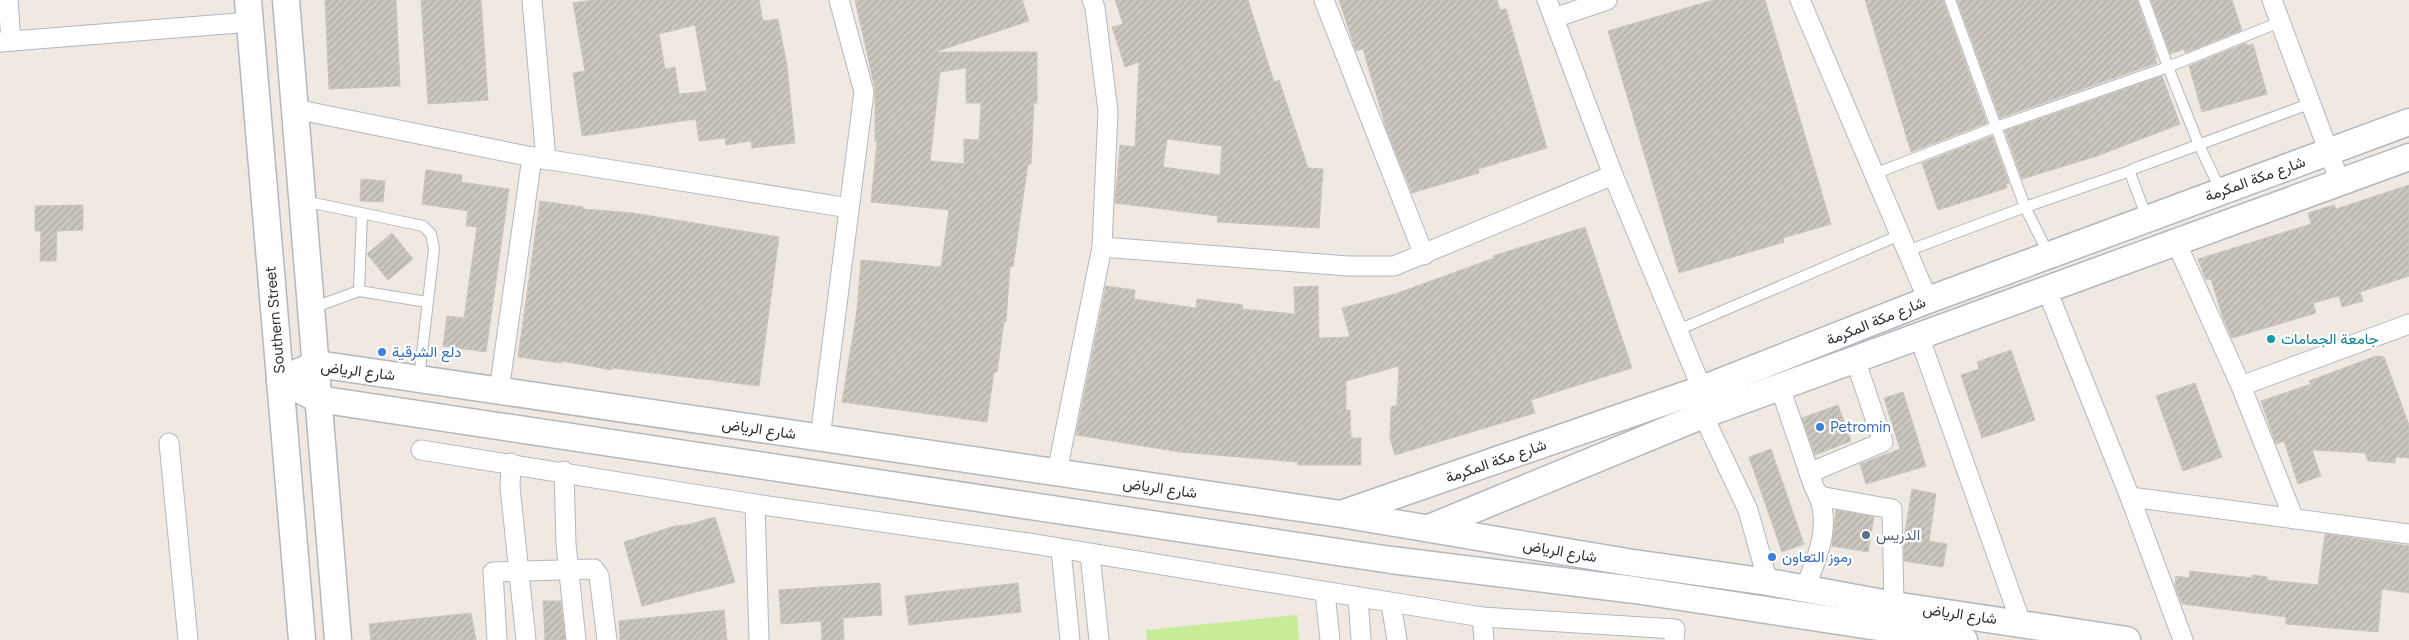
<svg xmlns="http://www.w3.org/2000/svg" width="2409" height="640" viewBox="0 0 2409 640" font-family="Figtree,Vazirmatn,sans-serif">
<defs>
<pattern id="building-hatch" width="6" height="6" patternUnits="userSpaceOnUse" patternTransform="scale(1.25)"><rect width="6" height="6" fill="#cbc7bf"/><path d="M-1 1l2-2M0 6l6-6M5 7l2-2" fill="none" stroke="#afaba4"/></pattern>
</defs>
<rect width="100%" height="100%" fill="#efe9e1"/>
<!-- pitch -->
<path fill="#c9ec9a" d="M1297,615L1299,640H1147L1146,630Z"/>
<!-- building -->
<g fill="url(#building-hatch)" stroke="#cbc5ba" fill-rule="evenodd">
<path d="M325,0H396L400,86L329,89Z"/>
<path d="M421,0H481L488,100L428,104Z"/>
<path d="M593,0H759L763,21L778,19L787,66L795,143L752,148L751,141L726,145L725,138L699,141L696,119L582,136L573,73L585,71L573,3ZM695,25L707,91L679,94L675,67L665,69L659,34Z"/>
<path d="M855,0H1022L1029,21L935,52H1037V103H1034L1031,164H1028L1013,267L1010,266L1006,322H1004L997,372H994L987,422L842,402L857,310L861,260L941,267L949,210L871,202L877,141H875V89ZM966,68V103H981L979,140L964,139V164L930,161L940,72Z"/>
<path d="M1115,0H1248L1274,82L1279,80L1308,168L1323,169L1319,228L1217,222L1218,216L1115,203L1120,145L1135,147L1139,62L1125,67L1112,27L1123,24ZM1167,139L1222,146L1220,175L1163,167Z"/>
<path d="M1339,0H1497L1500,10L1506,9L1547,148L1478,169L1479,173L1412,193L1387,131L1363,49L1356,51Z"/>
<path d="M1713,0H1765L1831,224L1783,238L1784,242L1679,273L1608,31Z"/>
<path d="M1865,0H1943L1987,123L1911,152Z"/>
<path d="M1957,0H2137L2157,58H2155L2157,63L2000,118Z"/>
<path d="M2151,0H2232L2242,30L2185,53L2184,49L2170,54Z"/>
<path d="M2246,43L2247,46L2253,44L2267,94L2202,112L2189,66Z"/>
<path d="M2162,76L2180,124L2097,156L2022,179L2005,131Z"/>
<path d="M1992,136L2009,183L2006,184L2007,188L1938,210L1922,163Z"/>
<path d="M426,170L462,175L461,182L509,189L486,352L443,346L447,316L464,318L477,227L466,226L468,211L422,204Z"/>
<path d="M361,179L385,181L383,202L360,201Z"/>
<path d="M2409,185V276L2360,292L2363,301L2342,307L2339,296L2313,303L2316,313L2232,338L2223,318L2211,279L2206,280L2198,259L2311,224L2308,213L2334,205L2336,209Z"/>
<path d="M540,201L583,207V209L633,213L779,237L759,386L612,368V370L561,361V363L518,357Z"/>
<path d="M83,205V230L57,231L56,261H40L41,231H35V206Z"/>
<path d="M1585,227L1632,368L1531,400L1535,413L1395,455L1390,438L1391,407L1397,405L1399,366L1346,381V410H1350L1351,438H1361V465H1298V462L1180,452L1076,435L1106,286L1135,290L1134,299L1196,308L1197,299L1243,305L1242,309L1295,314L1294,287L1318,286L1319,338L1350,337L1342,308L1395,294L1494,258L1493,256Z"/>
<path d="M392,233L413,259L388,280L367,254Z"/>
<path d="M2011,350L2035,420L1982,438L1961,375L1979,369L1977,362Z"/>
<path d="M2376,356L2384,357L2409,425V458L2396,457L2395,463L2368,461L2365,453L2312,450L2321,476L2298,484L2284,441L2276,444L2261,401L2311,384L2309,381Z"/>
<path d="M2195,383L2222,457L2183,471L2156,396Z"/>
<path d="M1903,392L1926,466L1866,484L1860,464L1900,449L1884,398Z"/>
<path d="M1838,405L1851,441L1815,455L1802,418Z"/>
<path d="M1771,449L1804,544L1782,552L1749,457Z"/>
<path d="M1912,489L1936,494L1929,541L1947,544L1943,567L1904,561V538Z"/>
<path d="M1836,510L1874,517L1868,552L1832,546Z"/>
<path d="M715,517L735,582L642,606L624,542L675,526L687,525Z"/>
<path d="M2325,534L2409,546V593L2382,589L2378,632L2286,624V617L2182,604L2175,586L2176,576L2189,578L2190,571L2252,578V575L2267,577V580L2318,585Z"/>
<path d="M880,583L882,615L843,618L844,640H822L821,621L781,624L779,590Z"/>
<path d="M1018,583L1021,612L909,625L905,596Z"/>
<path d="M543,601H561L565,640H545Z"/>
<path d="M724,610L727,640H620L619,621Z"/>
<path d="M471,613L476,640H371L369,624Z"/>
</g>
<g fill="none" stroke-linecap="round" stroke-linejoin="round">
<!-- service casing -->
<g stroke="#b4b7c1" stroke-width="12">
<g id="service">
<path d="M1950,0L2025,207L2049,255"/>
<path d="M2144,0L2168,67L2280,22"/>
<path d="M1874,174L1996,127L2168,67L2199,145L2221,191"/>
<path d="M304,201L423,226L431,234L434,249L419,379"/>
<path d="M2147,218L2130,173L2133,169L2309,104"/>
<path d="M1907,251L2025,207L2130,171"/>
<path d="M359,291L362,214"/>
<path d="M312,308L359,291L427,302"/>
<path d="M1678,330L1900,235"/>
</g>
</g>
<!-- minor casing -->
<g stroke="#b4b7c1" stroke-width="21">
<g id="minor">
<path d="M8,0L11,41"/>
<path d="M532,0L546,160"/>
<path d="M1324,0L1424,255"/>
<path d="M1547,0L1613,175L1702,389"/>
<path d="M1800,0L1928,300"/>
<path d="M2272,0L2340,182"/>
<path d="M1554,18L1607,0"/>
<path d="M0,42L250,22"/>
<path d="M295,109L532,157L849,208"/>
<path d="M2176,242L2241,386L2294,519"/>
<path d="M1102,247L1348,266H1394L1613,175"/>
<path d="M2047,290L2130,497L2183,640"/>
<path d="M1919,336L2021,623"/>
<path d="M2241,386L2409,324"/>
<path d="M1780,387L1814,487C1834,520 1818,556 1805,588"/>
<path d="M499,391L532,157"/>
<path d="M1703,415L1748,510L1768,582"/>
<path d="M820,438L864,92L839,0"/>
<path d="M169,443L188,640"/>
<path d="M421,450L755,504L1028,543L1482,617L1675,629L1674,640"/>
<path d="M511,463L510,487L526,640"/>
<path d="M564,471L566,544L576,640"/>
<path d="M1057,472L1102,247L1108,111L1095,8L1092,0"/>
<path d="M1809,473L1883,442L1855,359"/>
<path d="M1819,496L1892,509L1894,605"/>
<path d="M2130,497L2409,534"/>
<path d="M755,504L759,640"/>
<path d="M1061,550L1070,640"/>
<path d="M1090,554L1099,640"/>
<path d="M1325,593L1330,640"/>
<path d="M1358,597L1361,640"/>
<path d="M1391,604L1397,640"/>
<path d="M1482,617L1484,640"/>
<path d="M497,640L493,572L594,569L599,576L607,640"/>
</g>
</g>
<!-- secondary casing -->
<g stroke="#b4b7c1" stroke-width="29">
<g id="secondary">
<path d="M248,0L302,640"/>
<path d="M286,0L338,640"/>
<path d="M280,380L317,364L1341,514L1627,562L1768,582L1894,605L2127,640"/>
<path d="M280,380L318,399L1391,560L1635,590L1964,640"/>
<path d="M1344,513L1702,389L1928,300L2409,122"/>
<path d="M1429,528L1703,415L2409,157"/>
</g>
</g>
<!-- service -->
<use href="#service" stroke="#fff" stroke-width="10"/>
<!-- minor -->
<use href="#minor" stroke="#fff" stroke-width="19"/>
<!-- secondary -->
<use href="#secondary" stroke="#fff" stroke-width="26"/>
</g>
<!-- markers -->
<circle fill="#0f9aa8" stroke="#fff" stroke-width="2" cx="2271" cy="339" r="5"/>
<g fill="#3f7fe0" stroke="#fff" stroke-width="2">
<circle cx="382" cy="352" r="5"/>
<circle cx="1820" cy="427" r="5"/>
<circle cx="1772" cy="557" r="5"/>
</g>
<circle fill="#5c6f8a" stroke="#fff" stroke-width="2" cx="1866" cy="535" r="5"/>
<g text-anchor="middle" stroke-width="4.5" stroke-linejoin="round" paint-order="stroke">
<!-- street labels -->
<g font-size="15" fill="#2e2e2e" stroke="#fff">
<text transform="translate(2255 179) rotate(-20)" y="5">شارع مكة المكرمة</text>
<text transform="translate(275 320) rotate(-95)" y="5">Southern Street</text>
<text transform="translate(1876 321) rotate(-22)" y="5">شارع مكة المكرمة</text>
<text transform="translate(358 371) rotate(7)" y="5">شارع الرياض</text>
<text transform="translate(759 429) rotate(8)" y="5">شارع الرياض</text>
<text transform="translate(1496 461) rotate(-19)" y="5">شارع مكة المكرمة</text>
<text transform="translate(1160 488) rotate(8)" y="5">شارع الرياض</text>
<text transform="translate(1560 551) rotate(10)" y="5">شارع الرياض</text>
<text transform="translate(1960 614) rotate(8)" y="5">شارع الرياض</text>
</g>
<!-- culture labels -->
<g font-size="15" fill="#0d838f" stroke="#fff" text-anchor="start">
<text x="2281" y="344">جامعة الجمامات</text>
</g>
<!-- shop labels -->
<g font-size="15" fill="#366cbe" stroke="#fff" text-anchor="start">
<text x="392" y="357">دلع الشرقية</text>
<text x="1830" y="432">Petromin</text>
<text x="1782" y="562">رموز التعاون</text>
</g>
<!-- service labels -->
<g font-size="15" fill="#4e5e75" stroke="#fff" text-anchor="start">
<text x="1876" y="540">الدريس</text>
</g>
</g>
</svg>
